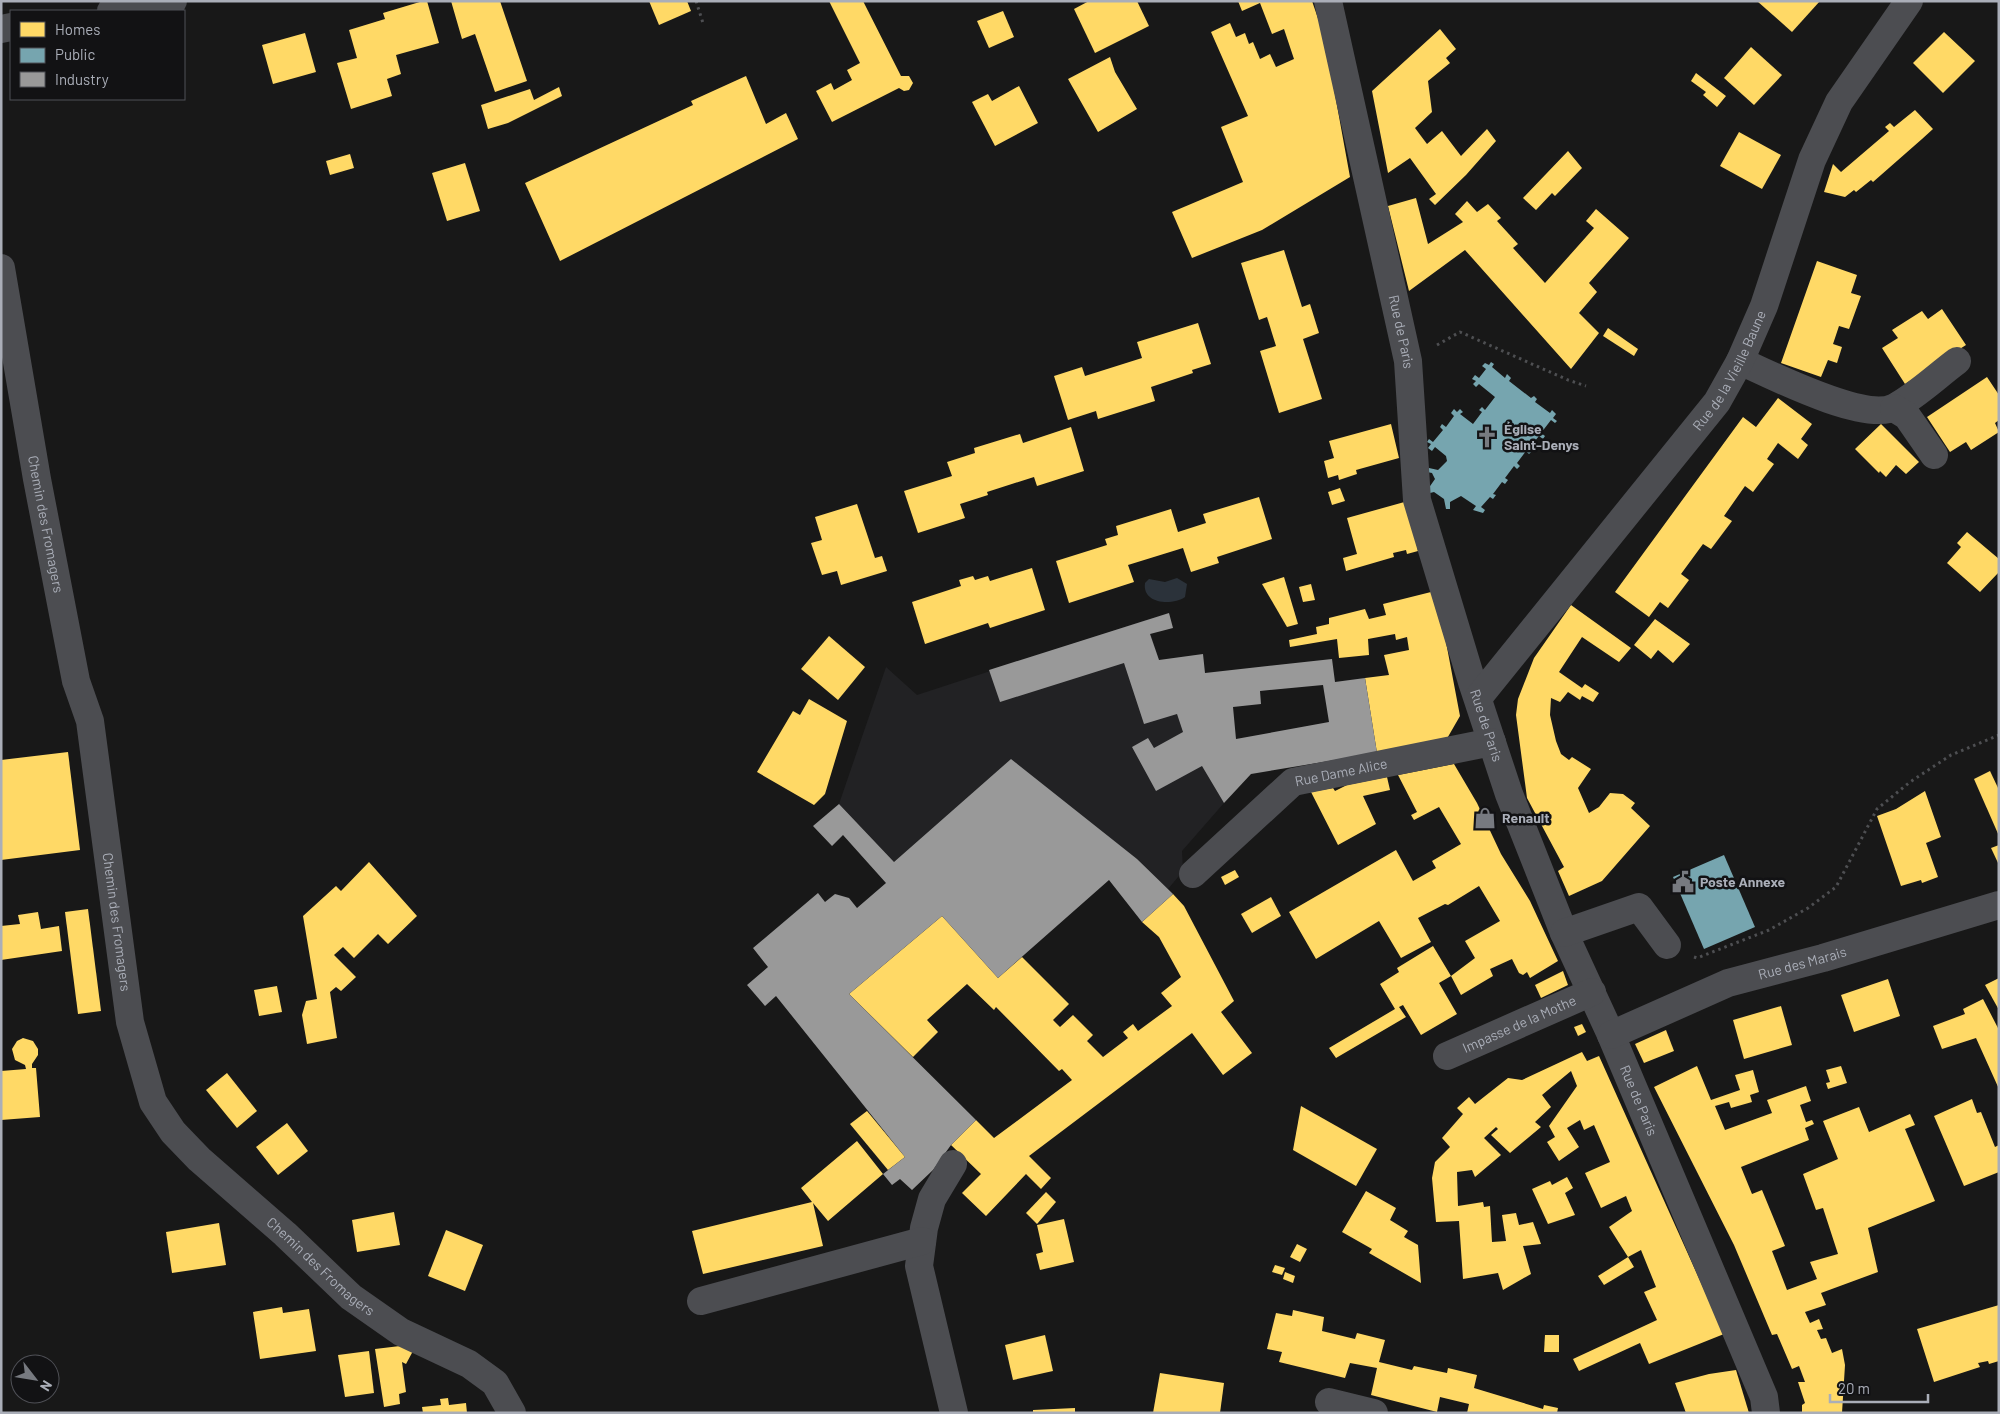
<svg xmlns="http://www.w3.org/2000/svg" width="2000" height="1414" viewBox="0 0 2000 1414" font-family="Barlow,sans-serif">
<rect width="100%" height="100%" fill="#181818"/>
<!-- built -->
<path fill="#222224" d="M1146,620L1183,732L1224,803L1182,851L1183,871L1168,889L1011,759L894,862L839,804L886,667L917,695Z"/>
<!-- water -->
<path fill="#2b323a" d="M1177,578L1187,584L1185,597C1172,606 1142,604 1145,583L1149,579L1165,582Z"/>
<!-- homes -->
<g fill="#ffd966">
<path d="M423,1H427L439,43L396,55L401,74L387,79L392,96L351,109L337,63L357,58L349,30L385,19L383,13Z"/>
<path d="M451,1H500L527,81L495,92L475,34L462,39Z"/>
<path d="M649,1H687L691,11L659,25Z"/>
<path d="M829,1H863L901,76H909L913,83L909,90L904,91L899,88L832,122L816,91L831,83L834,90L852,80L847,70L860,63Z"/>
<path d="M1089,1H1137L1149,26L1095,53L1074,9Z"/>
<path d="M1238,1H1312L1334,65L1330,67L1350,177L1262,230L1192,258L1172,212L1243,182L1221,127L1248,116L1211,32L1230,23L1236,37L1245,33L1249,44L1253,42L1260,59L1270,54L1276,67L1294,59L1284,29L1272,34L1260,3L1242,11Z"/>
<path d="M1757,1H1820L1792,32Z"/>
<path d="M1003,11L1014,37L989,48L977,21Z"/>
<path d="M1440,29L1456,49L1446,58L1450,63L1428,81L1432,112L1415,128L1427,144L1442,131L1461,156L1487,129L1496,141L1466,175L1435,205L1429,199L1436,194L1410,158L1388,173L1372,91Z"/>
<path d="M1944,32L1975,61L1943,93L1913,63Z"/>
<path d="M305,33L316,72L273,84L262,45Z"/>
<path d="M1751,47L1782,75L1754,105L1724,78Z"/>
<path d="M1110,57L1115,72L1137,109L1098,132L1068,79Z"/>
<path d="M1696,73L1726,96L1717,107L1703,95L1706,92L1691,81Z"/>
<path d="M746,76L766,124L786,113L798,139L560,261L525,183L693,105L691,101Z"/>
<path d="M1019,86L1038,123L995,146L972,102L988,94L992,101Z"/>
<path d="M559,87L562,96L508,123L488,129L481,105L530,89L534,100Z"/>
<path d="M1915,110L1933,129L1922,139L1873,182L1871,180L1856,192L1854,190L1845,197L1824,192L1833,164L1841,172L1889,131L1885,127L1890,123L1894,127Z"/>
<path d="M1739,132L1781,155L1762,189L1720,166Z"/>
<path d="M1568,151L1582,168L1555,196L1552,193L1536,210L1523,198Z"/>
<path d="M350,154L354,168L330,175L326,161Z"/>
<path d="M465,163L480,211L447,221L432,173Z"/>
<path d="M1416,198L1428,244L1463,222L1455,214L1467,201L1477,212L1488,204L1501,218L1497,221L1518,244L1513,248L1545,283L1594,228L1586,221L1596,209L1629,238L1589,283L1597,292L1579,313L1599,333L1571,369L1465,250L1409,291L1388,206Z"/>
<path d="M1284,250L1302,307L1310,304L1319,333L1303,339L1322,399L1279,413L1260,351L1276,346L1267,317L1259,320L1241,263Z"/>
<path d="M1817,261L1857,275L1851,293L1861,296L1849,329L1839,326L1833,344L1842,347L1837,363L1828,360L1821,377L1781,363Z"/>
<path d="M1942,309L1966,345L1905,384L1882,348L1898,338L1892,330L1922,311L1928,319Z"/>
<path d="M1198,323L1211,364L1192,370L1193,373L1151,387L1155,401L1098,419L1096,411L1068,420L1054,376L1082,367L1085,376L1142,358L1137,342Z"/>
<path d="M1608,328L1638,349L1634,356L1603,336Z"/>
<path d="M1987,377L1999,395V420L1995,423L1999,432L1971,450L1966,442L1950,452L1927,417Z"/>
<path d="M1778,398L1812,424L1801,439L1808,445L1798,459L1778,443L1767,459L1774,464L1753,492L1745,486L1724,516L1732,521L1711,549L1703,544L1681,574L1689,580L1668,608L1660,602L1649,617L1615,592L1743,417L1756,427Z"/>
<path d="M1391,424L1399,458L1356,470L1357,474L1339,480L1338,475L1328,478L1324,461L1334,458L1329,441Z"/>
<path d="M1881,424L1919,462L1906,474L1896,465L1886,477L1880,471L1879,473L1855,449Z"/>
<path d="M1071,427L1084,471L1037,486L1034,477L987,492L988,495L960,504L965,518L918,533L904,491L952,476L947,462L975,453L974,448L1020,434L1023,443Z"/>
<path d="M1340,488L1345,501L1332,505L1328,492Z"/>
<path d="M1259,497L1272,539L1217,557L1219,563L1191,572L1183,548L1128,565L1134,582L1069,603L1056,561L1107,545L1105,539L1118,535L1116,526L1171,509L1178,532L1206,523L1203,514Z"/>
<path d="M1408,501L1418,551L1407,554L1406,550L1393,553L1394,557L1346,571L1343,558L1357,554L1347,518Z"/>
<path d="M857,504L875,558L882,556L887,571L841,585L837,571L822,575L811,543L822,540L815,517Z"/>
<path d="M1967,532L1999,559V572L1980,592L1947,563L1961,547L1957,543Z"/>
<path d="M1032,568L1045,610L990,628L988,623L925,644L912,602L961,586L959,580L973,576L975,580L988,576L990,581Z"/>
<path d="M1284,577L1298,624L1287,627L1262,584Z"/>
<path d="M1311,584L1315,600L1303,602L1299,587Z"/>
<path d="M1431,592L1446,642L1460,716L1445,742L1377,753L1365,678L1389,675L1384,655L1409,650L1407,637L1396,640L1395,634L1368,639L1369,655L1339,658L1337,639L1290,647L1289,640L1317,634L1316,627L1329,624V618L1365,609L1369,619L1386,615L1383,604Z"/>
<path d="M1571,605L1631,648L1619,662L1582,637L1559,672L1582,688L1585,684L1599,693L1593,702L1582,696L1580,700L1568,692L1560,702L1551,698L1550,715L1556,741L1561,754L1569,760L1572,757L1591,769L1578,788L1589,813L1599,807L1610,793L1623,794L1635,803L1631,808L1650,826L1602,881L1569,896L1558,871L1564,867L1527,798L1516,715L1518,699L1534,658Z"/>
<path d="M1655,619L1690,644L1673,663L1658,650L1651,659L1634,645Z"/>
<path d="M829,636L865,667L838,700L801,669Z"/>
<path d="M809,699L847,721L825,794L814,805L757,772L793,711L800,715Z"/>
<path d="M68,752L80,850L1,860V760Z"/>
<path d="M1454,764L1477,803L1501,854L1530,901L1558,961L1530,978L1527,972L1523,975L1519,973L1512,959L1490,969L1493,976L1461,995L1451,976L1475,958L1465,941L1500,921L1479,886L1448,905L1445,904L1418,918L1431,942L1401,958L1379,921L1316,959L1289,912L1396,850L1413,881L1436,868L1432,861L1461,844L1439,807L1414,820L1411,815L1417,812L1398,775Z"/>
<path d="M1990,771L1999,790V836L1974,779Z"/>
<path d="M1387,777L1390,790L1363,796L1376,824L1338,845L1311,792L1333,788L1335,791L1347,785Z"/>
<path d="M1925,791L1941,837L1926,843L1938,877L1922,883L1921,880L1901,886L1877,816L1896,809Z"/>
<path d="M1999,845V865L1991,848Z"/>
<path d="M369,862L417,916L388,944L378,934L354,958L343,947L334,955L356,977L341,991L336,987L330,992L337,1038L307,1044L302,1015L306,1001L317,999L303,916L336,886L341,891Z"/>
<path d="M1235,870L1239,877L1225,885L1221,877Z"/>
<path d="M1173,894L1184,906L1234,1001L1221,1012L1252,1053L1223,1075L1192,1033L1029,1156L1051,1178L1041,1189L1026,1174L986,1216L962,1193L981,1174L951,1145L976,1120L994,1138L1072,1080L1062,1069L1059,1071L996,1007L994,1010L967,984L927,1020L938,1032L913,1057L849,994L942,916L998,978L1022,957L1069,1004L1053,1020L1060,1027L1073,1015L1093,1035L1087,1041L1103,1057L1128,1038L1123,1032L1133,1024L1138,1031L1172,1006L1161,993L1181,977L1159,937L1142,922Z"/>
<path d="M1271,897L1281,916L1252,933L1241,914Z"/>
<path d="M88,909L101,1011L78,1014L65,912Z"/>
<path d="M38,912L41,929L59,926L62,951L1,960V926L20,924L18,915Z"/>
<path d="M1433,946L1451,976L1439,983L1457,1014L1421,1035L1403,1005L1399,1007L1406,1017L1336,1058L1329,1048L1395,1009L1380,984L1399,972L1397,968Z"/>
<path d="M1563,971L1568,985L1541,998L1535,985Z"/>
<path d="M1999,978V1010L1985,985Z"/>
<path d="M1888,979L1900,1016L1854,1032L1841,995Z"/>
<path d="M277,986L282,1012L259,1016L254,990Z"/>
<path d="M1983,999L1999,1030V1089L1976,1038L1942,1049L1933,1026L1965,1014L1963,1009Z"/>
<path d="M1781,1006L1792,1045L1744,1059L1733,1020Z"/>
<path d="M1582,1024L1586,1032L1578,1036L1574,1027Z"/>
<path d="M1666,1030L1674,1051L1644,1063L1635,1044Z"/>
<path d="M23,1038L33,1041L38,1049V1055L32,1064V1068H36L40,1117L1,1120V1071L26,1069L25,1065L15,1060L12,1049L17,1041Z"/>
<path d="M1582,1052L1587,1061L1599,1056L1724,1334L1649,1364L1640,1343L1579,1371L1573,1359L1657,1320L1644,1292L1656,1287L1641,1250L1628,1257L1609,1227L1632,1211L1626,1196L1601,1208L1585,1173L1610,1162L1594,1125L1584,1130L1580,1120L1567,1128L1579,1147L1559,1161L1547,1142L1555,1137L1549,1126L1577,1086L1571,1071L1542,1095L1551,1107L1535,1122L1541,1127L1510,1153L1491,1135L1498,1129L1496,1127L1484,1138L1501,1155L1475,1177L1472,1170L1457,1172L1458,1206L1483,1202L1484,1207L1490,1206L1492,1242L1506,1241L1502,1215L1516,1213L1519,1225L1533,1222L1541,1244L1523,1246L1531,1274L1503,1290L1498,1273L1463,1279L1459,1221L1436,1222L1432,1178L1435,1162L1450,1147L1442,1138L1463,1114L1457,1108L1469,1097L1475,1104L1508,1078L1522,1080Z"/>
<path d="M1697,1066L1711,1100L1740,1090L1735,1075L1753,1070L1759,1092L1750,1095L1752,1102L1731,1108L1729,1102L1715,1106L1725,1130L1772,1113L1767,1100L1806,1086L1811,1101L1800,1105L1806,1122L1812,1120L1814,1124L1805,1128L1809,1140L1741,1167L1752,1194L1762,1190L1785,1246L1772,1251L1787,1290L1817,1279L1810,1262L1838,1254L1823,1208L1816,1210L1803,1174L1838,1159L1823,1121L1859,1107L1869,1132L1910,1114L1915,1125L1905,1129L1935,1201L1868,1228L1878,1272L1821,1293L1826,1305L1805,1312L1810,1323L1819,1319L1823,1329L1817,1330L1821,1339L1826,1338L1832,1353L1842,1349L1845,1365L1842,1413H1802V1405L1805,1403L1798,1382H1805L1799,1366L1792,1369L1777,1334L1772,1335L1734,1245L1654,1087Z"/>
<path d="M1841,1066L1847,1083L1828,1089L1826,1083L1830,1082L1826,1070Z"/>
<path d="M227,1073L257,1111L237,1128L206,1090Z"/>
<path d="M1972,1099L1977,1113L1981,1112L1995,1147L1999,1145V1172L1964,1186L1934,1116Z"/>
<path d="M1301,1106L1377,1149L1356,1186L1293,1150Z"/>
<path d="M867,1111L905,1157L888,1170L850,1124Z"/>
<path d="M287,1123L308,1151L278,1175L256,1147Z"/>
<path d="M857,1141L883,1174L828,1221L813,1203L823,1246L703,1274L692,1231L812,1202L801,1188Z"/>
<path d="M1567,1177L1573,1188L1565,1193L1575,1215L1548,1224L1532,1189L1550,1181L1552,1185Z"/>
<path d="M1366,1191L1396,1208L1390,1220L1408,1231L1404,1237L1418,1245L1421,1283L1369,1253L1372,1249L1342,1232Z"/>
<path d="M1046,1192L1056,1202L1037,1224L1026,1213Z"/>
<path d="M394,1212L400,1245L357,1252L352,1220Z"/>
<path d="M1064,1219L1074,1262L1040,1270L1036,1254L1043,1252L1037,1225Z"/>
<path d="M219,1223L226,1265L172,1273L166,1232Z"/>
<path d="M446,1230L483,1245L465,1291L428,1276Z"/>
<path d="M1297,1244L1307,1249L1300,1262L1290,1257Z"/>
<path d="M1628,1257L1634,1267L1604,1285L1598,1276Z"/>
<path d="M1275,1265L1285,1268L1282,1275L1272,1272Z"/>
<path d="M1285,1272L1295,1276L1293,1283L1283,1279Z"/>
<path d="M1999,1305V1361L1989,1364L1988,1361L1978,1363L1980,1367L1934,1382L1917,1329Z"/>
<path d="M282,1307L283,1313L309,1309L316,1351L260,1359L253,1312Z"/>
<path d="M1293,1310L1324,1317L1322,1331L1355,1339L1357,1333L1385,1340L1379,1362L1412,1370L1414,1366L1447,1373L1448,1368L1477,1375L1474,1388L1543,1409L1544,1405L1558,1408L1557,1413H1467L1469,1404L1440,1397L1437,1412L1371,1395L1377,1368L1350,1363L1345,1378L1279,1362L1282,1352L1267,1349L1276,1313L1292,1316Z"/>
<path d="M1045,1335L1053,1371L1013,1380L1005,1345Z"/>
<path d="M1545,1335H1559V1352H1544Z"/>
<path d="M400,1346L413,1351L406,1364L402,1362L406,1392L399,1394L400,1404L384,1407L375,1349Z"/>
<path d="M369,1351L374,1393L345,1397L338,1355Z"/>
<path d="M1736,1370L1749,1413H1686L1675,1383L1709,1374Z"/>
<path d="M1160,1373L1224,1383L1220,1413H1153Z"/>
<path d="M448,1398L449,1405L466,1403L467,1413H423L422,1407L441,1405L440,1399Z"/>
<path d="M1075,1408V1413H1033V1410Z"/>
</g>
<!-- public -->
<g fill="#76a5af">
<path d="M1491,362L1494,364L1492,367L1505,378L1507,374L1511,378L1509,381L1531,398L1534,396L1537,399L1535,402L1550,413L1552,410L1556,414L1553,418L1557,421L1555,423L1551,420L1541,433L1545,436L1543,439L1539,436L1529,448L1532,451L1529,454L1526,451L1517,463L1520,466L1517,469L1514,466L1505,478L1508,480L1505,484L1502,482L1493,494L1496,495L1493,499L1490,497L1481,507L1485,510L1483,513L1473,510L1476,506L1461,496L1450,502V509H1446L1444,499L1434,492L1430,493L1428,489L1435,479L1432,473L1427,472L1429,468L1438,470L1447,461L1446,456L1435,447L1432,451L1428,448L1431,444L1427,442L1429,439L1433,442L1443,430L1440,427L1442,424L1446,427L1454,416L1451,413L1454,409L1457,412L1460,409L1463,412L1460,414L1473,424L1482,412L1479,410L1482,407L1485,410L1495,397L1479,384L1476,387L1473,384L1476,381L1472,379L1475,375L1479,378L1486,369L1482,366L1485,363L1489,365Z"/>
<path d="M1724,855L1755,927L1704,949L1673,877Z"/>
</g>
<!-- industry -->
<g fill="#999" fill-rule="evenodd">
<path d="M1169,613L1173,628L1150,634L1159,660L1203,654L1205,673L1332,659L1335,682L1365,678L1377,753L1251,774L1224,803L1202,766L1156,791L1132,747L1148,738L1154,748L1183,732L1177,714L1144,724L1124,663L1000,702L989,670ZM1323,685L1329,722L1236,739L1233,707L1261,704L1260,691Z"/>
<path d="M1011,759L1137,859L1173,894L1142,922L1109,880L998,978L942,916L849,994L976,1120L951,1145L933,1170L912,1190L900,1179L892,1185L883,1174L905,1157L776,996L765,1006L747,985L768,967L753,948L818,893L825,902L835,894L849,898L857,908L886,883L843,835L832,846L813,826L839,804L894,862Z"/>
</g>
<g fill="none" stroke-linecap="round" stroke-linejoin="round">
<!-- path -->
<g stroke="#4e4f52" stroke-width="3" stroke-dasharray="2.5 4" stroke-linecap="butt">
<path d="M696,1L703,23"/>
<path d="M1437,345L1460,332L1568,380L1586,386"/>
<path d="M1694,957L1697,958L1769,930L1808,908L1836,887L1877,809L1910,782L1951,755L1999,735"/>
</g>
<!-- minor -->
<g stroke="#4c4d51" stroke-width="28">
<path id="s1" d="M1328,1L1408,361L1417,500L1472,682L1509,794L1564,933L1611,1035L1764,1397L1766,1413"/>
<path d="M111,11L173,1"/>
<path d="M1,29L11,27"/>
<path id="s2" d="M1,268L37,479L76,681L90,721L130,1022L153,1102L173,1132L199,1159L285,1234L351,1297L401,1332L469,1364L495,1383L512,1413"/>
<path d="M1740,361C1771,375 1865,423 1895,407C1916,396 1938,375 1957,361"/>
<path d="M1894,408L1907,416L1934,455"/>
<path id="s3" d="M1478,698L1717,402L1740,361L1764,306L1812,160L1839,102L1909,1"/>
<path id="s4" d="M1193,874L1293,782L1492,742"/>
<path d="M1564,933L1639,907L1667,945"/>
<path id="s5" d="M1611,1035L1728,983L1823,958L1999,905"/>
<path id="s6" d="M1447,1056L1592,992"/>
<path d="M953,1164L932,1199L924,1228L919,1266L954,1413"/>
<path d="M701,1301L922,1241"/>
<path d="M1329,1402L1374,1413"/>
</g>
</g>
<!-- icons -->
<defs>
<g id="church-bare" transform="scale(1.725)"><path d="M-1.2-6h2.4v3.5h3.3v2.4h-3.3V6h-2.4V-.1h-3.3v-2.4h3.3Z" fill="#777a80" stroke="#121214" stroke-width="2.5" paint-order="stroke"/></g>
<g id="shop-bare" transform="scale(1.725)"><path d="M-5-2.5h2.3a2.7 3.5 0 0 1 5.4 0H5L5.5 6h-11ZM-1.5-2.5h3a1.5 2.3 0 0 0-3 0Z" fill="#777a80" stroke="#121214" stroke-width="2.5" paint-order="stroke"/></g>
<g id="civic-bare" transform="scale(1.725)"><path d="M-.6-6.5H3V-4.5H.6V-3L4-1V1h2V6H-6V1h2V-1L-.6-3ZM-1.2 2.5V6h2.4V2.5Z" fill="#777a80" stroke="#121214" stroke-width="2.5" paint-order="stroke"/></g>
</defs>
<g fill-rule="evenodd">
<use href="#church-bare" x="1487" y="437"/>
<use href="#shop-bare" x="1485" y="818"/>
<use href="#civic-bare" x="1683" y="882"/>
</g>
<g text-anchor="middle" stroke-width="5" stroke-linejoin="round" paint-order="stroke">
<!-- street labels -->
<g font-size="14" fill="#aaaeb8" stroke="#121214">
<text dy="5" stroke="none"><textPath href="#s1" startOffset="339">Rue de Paris</textPath></text>
<text dy="5" stroke="none"><textPath href="#s3" startOffset="414">Rue de la Vieille Baune</textPath></text>
<text dy="5" stroke="none"><textPath href="#s2" startOffset="260">Chemin des Fromagers</textPath></text>
<text dy="5" stroke="none"><textPath href="#s1" startOffset="744">Rue de Paris</textPath></text>
<text dy="5" stroke="none"><textPath href="#s4" startOffset="185">Rue Dame Alice</textPath></text>
<text dy="5" stroke="none"><textPath href="#s2" startOffset="665">Chemin des Fromagers</textPath></text>
<text dy="5" stroke="none"><textPath href="#s5" startOffset="205">Rue des Marais</textPath></text>
<text dy="5" stroke="none"><textPath href="#s6" startOffset="79">Impasse de la Mothe</textPath></text>
<text dy="5" stroke="none"><textPath href="#s1" startOffset="1149">Rue de Paris</textPath></text>
<text dy="5" stroke="none"><textPath href="#s2" startOffset="1085">Chemin des Fromagers</textPath></text>
</g>
<!-- poi labels -->
<g font-size="14" font-weight="bold" fill="#aaaeb8" stroke="#121214" text-anchor="start">
<text x="1504" y="434">Église<tspan x="1504" dy="16">Saint-Denys</tspan></text>
<text x="1502" y="823">Renault</text>
<text x="1700" y="887">Poste Annexe</text>
</g>
</g>
<!-- border -->
<rect width="2000" height="1414" fill="none" stroke="#aaaeb8" stroke-width="5"/>
<!-- legend -->
<rect x="10" y="10" width="175" height="90" fill="#121214" stroke="#4f5056"/>
<rect x="20" y="22" width="25" height="15" fill="#ffd966" stroke="#4f5056"/>
<text x="55" y="35" font-size="15" fill="#aaaeb8">Homes</text>
<rect x="20" y="48" width="25" height="15" fill="#76a5af" stroke="#4f5056"/>
<text x="55" y="60" font-size="15" fill="#aaaeb8">Public</text>
<rect x="20" y="72" width="25" height="15" fill="#999999" stroke="#4f5056"/>
<text x="55" y="85" font-size="15" fill="#aaaeb8">Industry</text>
<!-- north arrow -->
<g transform="translate(35 1379) rotate(121)"><circle r="24" fill="#121214" stroke="#4f5056"/>
<path d="M0-4L9 19L0 12L-9 19Z" fill="#777a80"/>
<text y="-8" font-size="14" font-weight="bold" text-anchor="middle" fill="#aaaeb8">N</text>
</g>
<!-- scale -->
<path d="M1830 1394v8h98v-8" fill="none" stroke="#aaaeb8" stroke-width="2.5"/>
<text x="1838" y="1394" font-size="15" fill="#aaaeb8" stroke="#121214" stroke-width="4" paint-order="stroke">20 m</text>
</svg>
